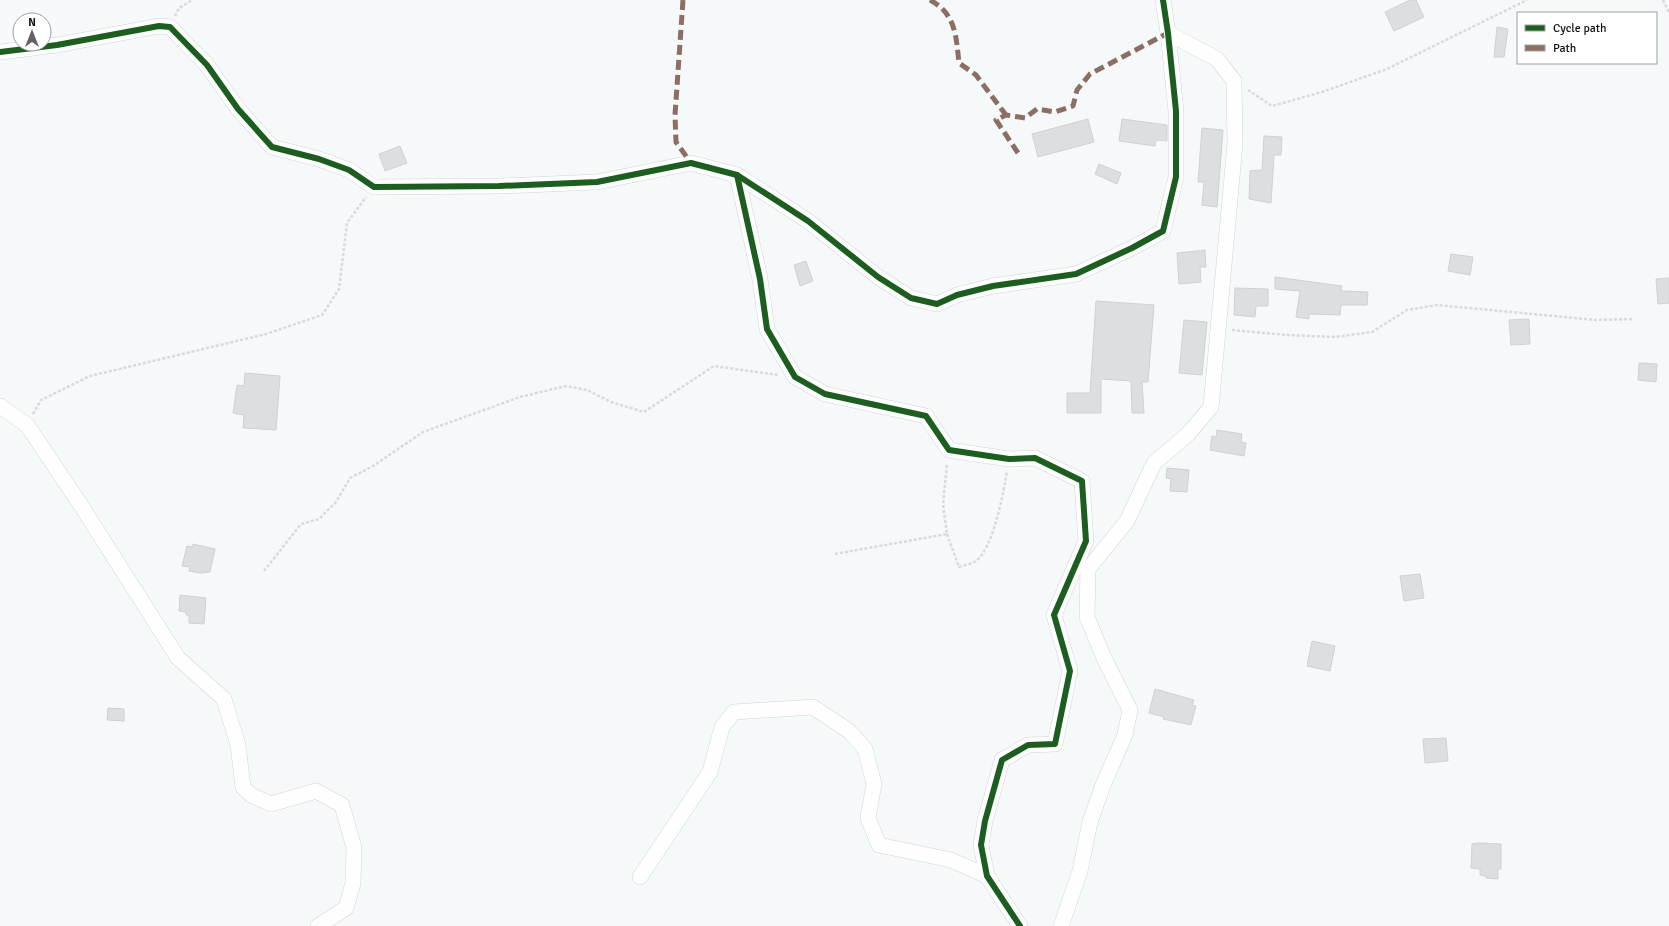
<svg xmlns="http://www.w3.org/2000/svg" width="1669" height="926" viewBox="0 0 1669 926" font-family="Signika,sans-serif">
<rect width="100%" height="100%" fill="#f5f9f9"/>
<!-- building -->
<g fill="#dcdfdf" stroke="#cfd2d2">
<path d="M1410,0H1416L1424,17L1394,31L1385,12Z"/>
<path d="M1497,27L1508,29L1504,57H1494Z"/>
<path d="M1088,119L1094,142L1038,157L1032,134Z"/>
<path d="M1122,119L1167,125V141L1156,140L1155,146L1119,141Z"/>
<path d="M1202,128L1223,130L1217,207L1202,205L1204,182H1198Z"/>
<path d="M1264,136L1282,137L1281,155H1274L1271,203L1249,199L1250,171L1262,170Z"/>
<path d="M400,146L407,163L385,171L379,154Z"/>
<path d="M1099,164L1121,173L1117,184L1095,174Z"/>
<path d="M1205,250L1206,267H1200L1201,282L1179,284L1177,253Z"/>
<path d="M1451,254L1473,257L1470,275L1448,271Z"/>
<path d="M806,261L813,281L800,286L794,265Z"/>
<path d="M1275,277L1342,286L1341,291L1368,292L1367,305H1341L1340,315L1309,314V319L1296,317L1300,291L1275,289Z"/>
<path d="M1669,278V303L1658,304L1656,279Z"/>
<path d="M1235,288L1268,289V306H1256L1255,317L1234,315Z"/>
<path d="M1096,301L1154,305L1148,382H1142L1144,413H1132L1131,381L1101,379V413H1067V393H1090Z"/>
<path d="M1529,319L1530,344L1511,345L1509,320Z"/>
<path d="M1184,320L1207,322L1202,375L1179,373Z"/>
<path d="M1639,363L1657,364L1656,382L1638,380Z"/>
<path d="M245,373L280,376L276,430L243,428L244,415L233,413L237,385L244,386Z"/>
<path d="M1217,430L1242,434L1241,442L1246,443L1244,456L1210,450L1212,436L1216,437Z"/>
<path d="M1167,468L1189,470L1187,492L1170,491L1171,479L1166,478Z"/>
<path d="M193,544L215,549L210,572L200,573L189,571L190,567L182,566L187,546L192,547Z"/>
<path d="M1420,574L1424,598L1404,601L1400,576Z"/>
<path d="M180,595L206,598L204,624L189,623V615H186V612L179,611Z"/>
<path d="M1312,641L1335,646L1330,671L1307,666Z"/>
<path d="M1155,689L1194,700L1192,705L1196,706L1191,725L1163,719L1164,717L1149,713Z"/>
<path d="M108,708L124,709V721L107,720Z"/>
<path d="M1446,738L1448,761L1425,763L1423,739Z"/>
<path d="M1478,843L1501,844V869H1498V879L1486,878V876L1480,875V869L1471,868L1472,844Z"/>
</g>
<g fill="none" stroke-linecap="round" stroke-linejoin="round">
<!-- minor casing -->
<g stroke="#d2d5d5" stroke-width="16">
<g id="minor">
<path d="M0,52L57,45L159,26L170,27L207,65L238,109L272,147L319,159L349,170L374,187L499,186L597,182L691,163L737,175L808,221L878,277L911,298L937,304L957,295L993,286L1076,274L1132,248L1163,231L1176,177V111L1168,33L1163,0"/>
<path d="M737,175L760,279L767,329L795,377L825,394L926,416L949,450L1009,459L1035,458L1082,481L1086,541L1054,615L1070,671L1055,744L1028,745L1002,760L985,821L981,845L987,876L1020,926"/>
<path d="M0,406L27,425L82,507L178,658L224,699L238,745L243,787L251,795L271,804L316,791L342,805L354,848L353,883L346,908L318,926"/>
<path d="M640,877L710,772L722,727L734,712L813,707L849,731L865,749L874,784L868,818L879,845L951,860L987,876"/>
<path d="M1061,926L1080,871L1090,822L1103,785L1125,735L1130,710L1104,658L1087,617L1088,569L1127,521L1154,463L1188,434L1211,407L1235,144L1234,81L1217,59L1168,33"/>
</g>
</g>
<!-- path -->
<g stroke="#d9dada" stroke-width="2.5" stroke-dasharray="3 2" stroke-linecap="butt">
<path d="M1663,0L1669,13"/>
<path d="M175,16L179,8L192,0"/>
<path d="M1248,90L1272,106L1322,92L1387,69L1527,0"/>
<path d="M1232,330L1287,335L1335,337L1372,332L1407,310L1437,305L1596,320L1634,319"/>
<path d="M33,414L41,400L90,376L266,334L322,315L339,289L347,223L366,197"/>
<path d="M947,534L959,567C964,565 972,564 976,561C993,549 1004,491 1007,471"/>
<path d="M835,554L947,534L943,505L947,463"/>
<path d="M264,571L301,524L319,519L336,502L350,478L373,466L423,432L520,397L566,386L587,390L611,402L644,412L714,366L778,375"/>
</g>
<!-- minor -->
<use href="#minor" stroke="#fefefe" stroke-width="15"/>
<!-- quiet -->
<g stroke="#8d6e63" stroke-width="5" stroke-dasharray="10 5" stroke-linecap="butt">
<path d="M683,0L675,115L676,142L691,163"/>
<path d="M930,0C956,14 956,36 959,63L976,75L1006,115"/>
<path d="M1018,153L996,120L1006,115L1025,118L1037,109L1055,112L1073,106L1077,90L1090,74L1168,33"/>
</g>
<!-- cycleway casing -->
<g stroke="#fff" stroke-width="8">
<g id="cycleway">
<path d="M0,52L57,45L159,26L170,27L207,65L238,109L272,147L319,159L349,170L374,187L499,186L597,182L691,163L737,175L808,221L878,277L911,298L937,304L957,295L993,286L1076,274L1132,248L1163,231L1176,177V111L1168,33L1163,0"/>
<path d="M737,175L760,279L767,329L795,377L825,394L926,416L949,450L1009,459L1035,458L1082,481L1086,541L1054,615L1070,671L1055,744L1028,745L1002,760L985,821L981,845L987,876L1020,926"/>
</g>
</g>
<!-- cycleway -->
<use href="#cycleway" stroke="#1b5e20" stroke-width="6"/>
</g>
<!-- legend -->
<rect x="1517" y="12" width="140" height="52" fill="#ffffff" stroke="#9fa0a1"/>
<rect x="1525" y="25" width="20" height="6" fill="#1b5e20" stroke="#9fa0a1"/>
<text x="1553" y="32" font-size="12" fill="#101213">Cycle path</text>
<rect x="1525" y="45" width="20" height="6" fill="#8d6e63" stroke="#9fa0a1"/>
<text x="1553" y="52" font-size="12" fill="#101213">Path</text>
<!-- north arrow -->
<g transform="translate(32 32)"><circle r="19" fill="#ffffff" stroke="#9fa0a1"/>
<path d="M0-3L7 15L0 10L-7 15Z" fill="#606364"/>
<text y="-6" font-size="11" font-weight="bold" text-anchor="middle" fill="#101213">N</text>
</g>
</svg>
